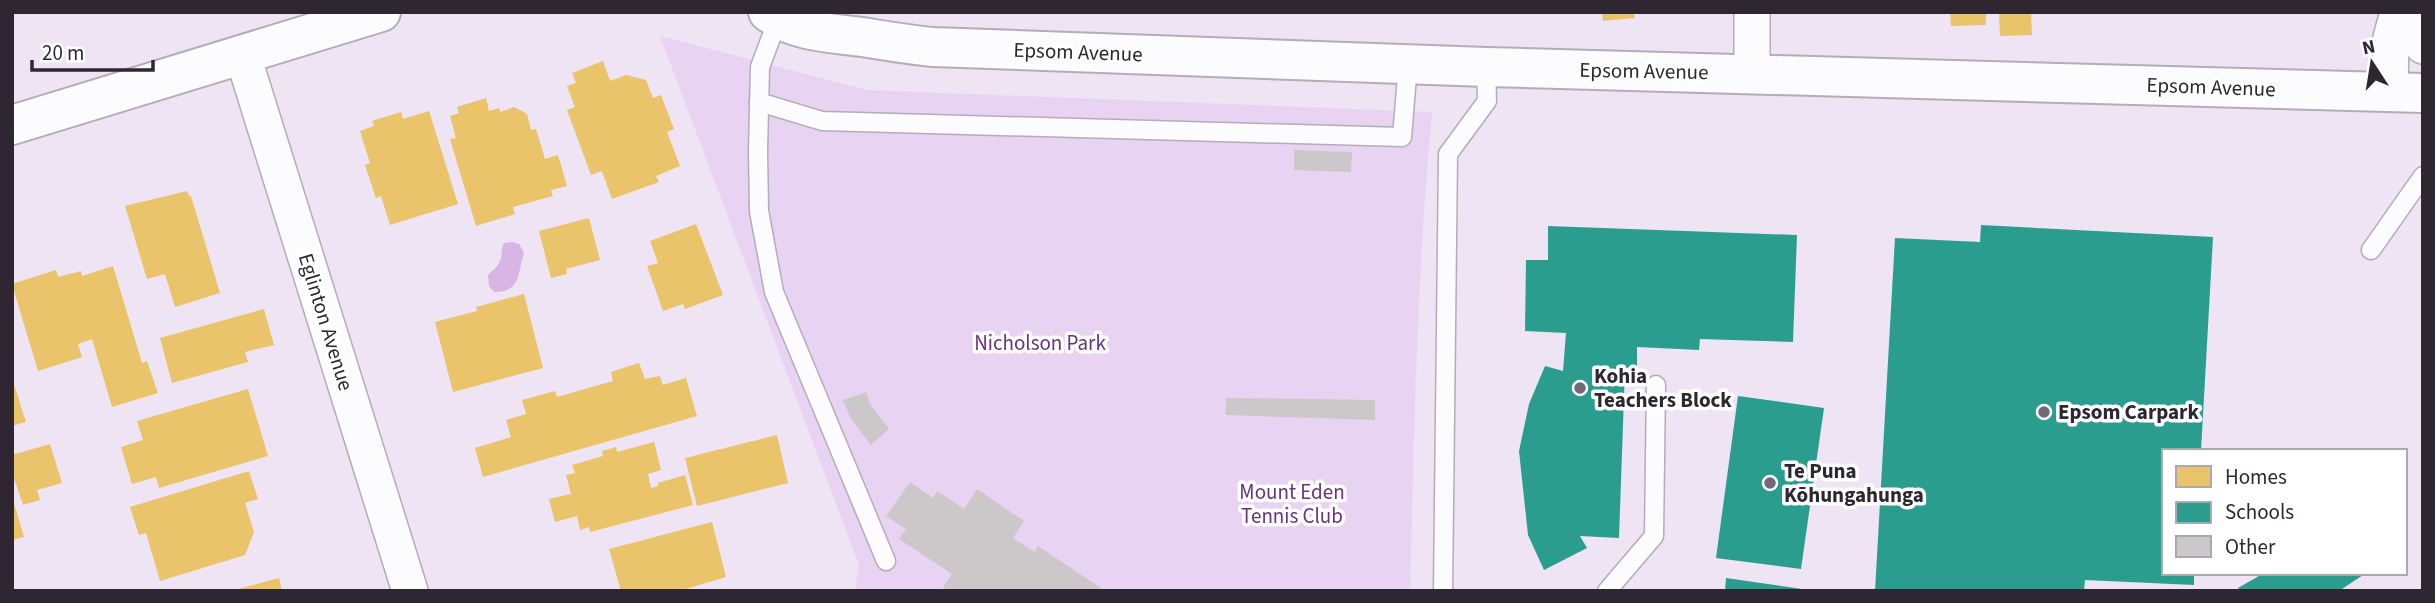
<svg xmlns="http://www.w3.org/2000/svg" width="2435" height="603" viewBox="0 0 2435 603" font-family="'Source Sans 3',sans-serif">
<rect width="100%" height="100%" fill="#eee4f3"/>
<!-- green -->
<path fill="#e8d3f2" d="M660,36L867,90L1432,112C1417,271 1414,431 1410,591H855L859,565Z"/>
<!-- water -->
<path fill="#d7b6e6" d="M512,242L519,244L524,253C517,273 522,292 494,292L489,286L488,275C491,271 497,268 499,263C503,257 500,250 504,243Z"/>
<!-- homes -->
<g fill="#e9c46a">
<path d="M1602,12H1634L1635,18L1603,21Z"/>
<path d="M1950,12H1986V25L1951,26Z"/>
<path d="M1999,12H2031L2032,35L2000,36Z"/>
<path d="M603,61L610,81L626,75L646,80L653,98L661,95L674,129L667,132L680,166L656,176L659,182L612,199L602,171L591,175L567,110L575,107L567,86L576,83L572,73Z"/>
<path d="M486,98L489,111L499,108L500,112L514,107L527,114L531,130L536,129L545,159L558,155L567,186L551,190L553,196L513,207L515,214L476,226L450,139L456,138L450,116L459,113L457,107Z"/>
<path d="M429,111L458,204L390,225L381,196L376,198L365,165L370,163L360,131L374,126L372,121L401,112L403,119Z"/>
<path d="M187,191L189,196H191L220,293L175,307L165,274L147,279L125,206Z"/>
<path d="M589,218L600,260L566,269L567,274L551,278L539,231Z"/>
<path d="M696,224L723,295L685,309L683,304L663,311L647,266L658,263L650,241Z"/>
<path d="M113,266L142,363L147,361L158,393L112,407L92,339L78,344L82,357L38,371L12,284L56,270L58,277L81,271L82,276Z"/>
<path d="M524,294L543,368L453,392L435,322L477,311L476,307Z"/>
<path d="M264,309L274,345L245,352L248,362L172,383L160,338Z"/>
<path d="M639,363L645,379L660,376L663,385L686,378L697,416L483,477L475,448L511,437L506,420L526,414L522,400L555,391L557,397L613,381L611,372Z"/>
<path d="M12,378L26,422L12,426Z"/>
<path d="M248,389L268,456L159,488L156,477L132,484L121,447L143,440L137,421Z"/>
<path d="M777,435L788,483L697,506L685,458Z"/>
<path d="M654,442L661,470L648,474L651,488L658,486V483L685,475L693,505L590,532L589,527L580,530L577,516L555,522L549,499L571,494L566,475L575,473L572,465L603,456L602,451L616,447L617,452Z"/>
<path d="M50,444L62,483L37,490L40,500L23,505L12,472V455Z"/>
<path d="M249,471L258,499L245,503L254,532L245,555L160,581L146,533L139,535L130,507Z"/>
<path d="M13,500L24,537L12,540V501Z"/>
<path d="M712,522L726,577L679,591H621L609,549Z"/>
<path d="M279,578L282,591H234V590Z"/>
</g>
<!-- schools -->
<g fill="#2a9d8f">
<path d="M1981,225L2213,237L2201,451H2164V573H2194V585L2085,580L2084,591H1875L1895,238L1980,242Z"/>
<path d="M1548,226L1797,235L1793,342L1700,339L1699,350L1637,347V367L1625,368L1619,538L1580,536L1587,548L1544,570L1528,535L1519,451L1529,404L1545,366L1563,371L1566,333L1525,331L1526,260H1548Z"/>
<path d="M1738,396L1824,408L1801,569L1716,558Z"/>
<path d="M2264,573H2366L2339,591H2240L2238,588Z"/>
<path d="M1726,578L1802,589V591H1725Z"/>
</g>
<!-- building -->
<g fill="#ccc8c9">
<path d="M1294,150L1352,152L1351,172L1294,170Z"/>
<path d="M866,392L870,404L889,429L871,445L850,417L843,400Z"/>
<path d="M1226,398L1375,400V420L1226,415Z"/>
<path d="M910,482L933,498L937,491L964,509L977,489L1024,521L1013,538L1035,552L1038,546L1101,588L1099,591H948L943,587L952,574L899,539L906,529L886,516Z"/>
</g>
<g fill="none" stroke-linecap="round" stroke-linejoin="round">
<!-- service casing -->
<g stroke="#b4acb7" stroke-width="21">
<g id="service">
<path d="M778,19L760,67L758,151L759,211L774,292L886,561"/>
<path d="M759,102L822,121L1402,137L1408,64"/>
<path d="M2371,250L2423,176"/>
<path d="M1443,591L1448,154L1487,101L1486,67"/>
<path d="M1607,591L1654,536L1656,385"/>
</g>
</g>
<!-- minor casing -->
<g stroke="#b4acb7" stroke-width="38">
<g id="minor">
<path d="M2418,12L2423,46"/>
<path d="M242,53L410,591"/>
<path d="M1752,74V12"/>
<path d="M2390,92L2391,38L2398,12"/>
</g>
</g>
<!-- tertiary casing -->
<g stroke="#b4acb7" stroke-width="42">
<path id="tertiary" d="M768,12C795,32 830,33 862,37C886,41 909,45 933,47L1486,67L2423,93"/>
</g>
<!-- secondary casing -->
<g stroke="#b4acb7" stroke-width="42">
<path id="secondary" d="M12,125L381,12"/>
</g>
<!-- service -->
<use href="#service" stroke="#fcfbfd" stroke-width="18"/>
<!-- minor -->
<use href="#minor" stroke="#fcfbfd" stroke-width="35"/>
<!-- tertiary -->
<use href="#tertiary" stroke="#fcfbfd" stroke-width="38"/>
<!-- secondary -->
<use href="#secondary" stroke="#fcfbfd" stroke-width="38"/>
</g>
<!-- markers -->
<g fill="#716975" stroke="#fff" stroke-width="2.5">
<circle cx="1580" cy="388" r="7"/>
<circle cx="2044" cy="412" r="7"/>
<circle cx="1770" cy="483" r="7"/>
</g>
<g text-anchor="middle" stroke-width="7" stroke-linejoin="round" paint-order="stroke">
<!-- street labels -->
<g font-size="21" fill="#2e2731" stroke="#fff">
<text transform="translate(1078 52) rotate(2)" y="7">Epsom Avenue</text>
<text transform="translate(1644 71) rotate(1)" y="7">Epsom Avenue</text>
<text transform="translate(2211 87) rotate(2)" y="7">Epsom Avenue</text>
<text transform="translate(326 322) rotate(73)" y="7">Eglinton Avenue</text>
</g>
<!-- park labels -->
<g font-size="21" fill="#68337c" stroke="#fff">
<text x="1040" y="350">Nicholson Park</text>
<text x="1292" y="499">Mount Eden<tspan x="1292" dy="24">Tennis Club</tspan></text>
</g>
<!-- poi labels -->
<g font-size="21" font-weight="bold" fill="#2e2731" stroke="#fff" text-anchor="start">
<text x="1594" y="383">Kohia<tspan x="1594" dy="24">Teachers Block</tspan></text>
<text x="2058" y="419">Epsom Carpark</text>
<text x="1784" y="478">Te Puna<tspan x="1784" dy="24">Kōhungahunga</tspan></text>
</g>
</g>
<!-- border -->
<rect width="2435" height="603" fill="none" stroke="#2e2731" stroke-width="28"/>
<!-- legend -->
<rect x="2162" y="449" width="245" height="126" fill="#ffffff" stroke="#aba9ad" stroke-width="2"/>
<rect x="2176" y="466" width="35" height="21" fill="#e9c46a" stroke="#aba9ad" stroke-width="2"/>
<text x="2225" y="484" font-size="21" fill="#2e2731">Homes</text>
<rect x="2176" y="502" width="35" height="21" fill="#2a9d8f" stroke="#aba9ad" stroke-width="2"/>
<text x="2225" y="519" font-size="21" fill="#2e2731">Schools</text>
<rect x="2176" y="536" width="35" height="21" fill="#ccc8c9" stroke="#aba9ad" stroke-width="2"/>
<text x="2225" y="554" font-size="21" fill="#2e2731">Other</text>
<!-- north arrow -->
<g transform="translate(2372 63) rotate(348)" stroke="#ffffff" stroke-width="5" paint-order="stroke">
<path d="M0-5L12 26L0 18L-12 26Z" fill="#2e2731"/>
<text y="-10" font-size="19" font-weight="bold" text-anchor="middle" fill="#2e2731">N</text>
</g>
<!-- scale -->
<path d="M32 60v10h121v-10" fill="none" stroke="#2e2731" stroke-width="3.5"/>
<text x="42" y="60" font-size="21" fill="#2e2731" stroke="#ffffff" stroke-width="5" paint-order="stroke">20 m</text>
</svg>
